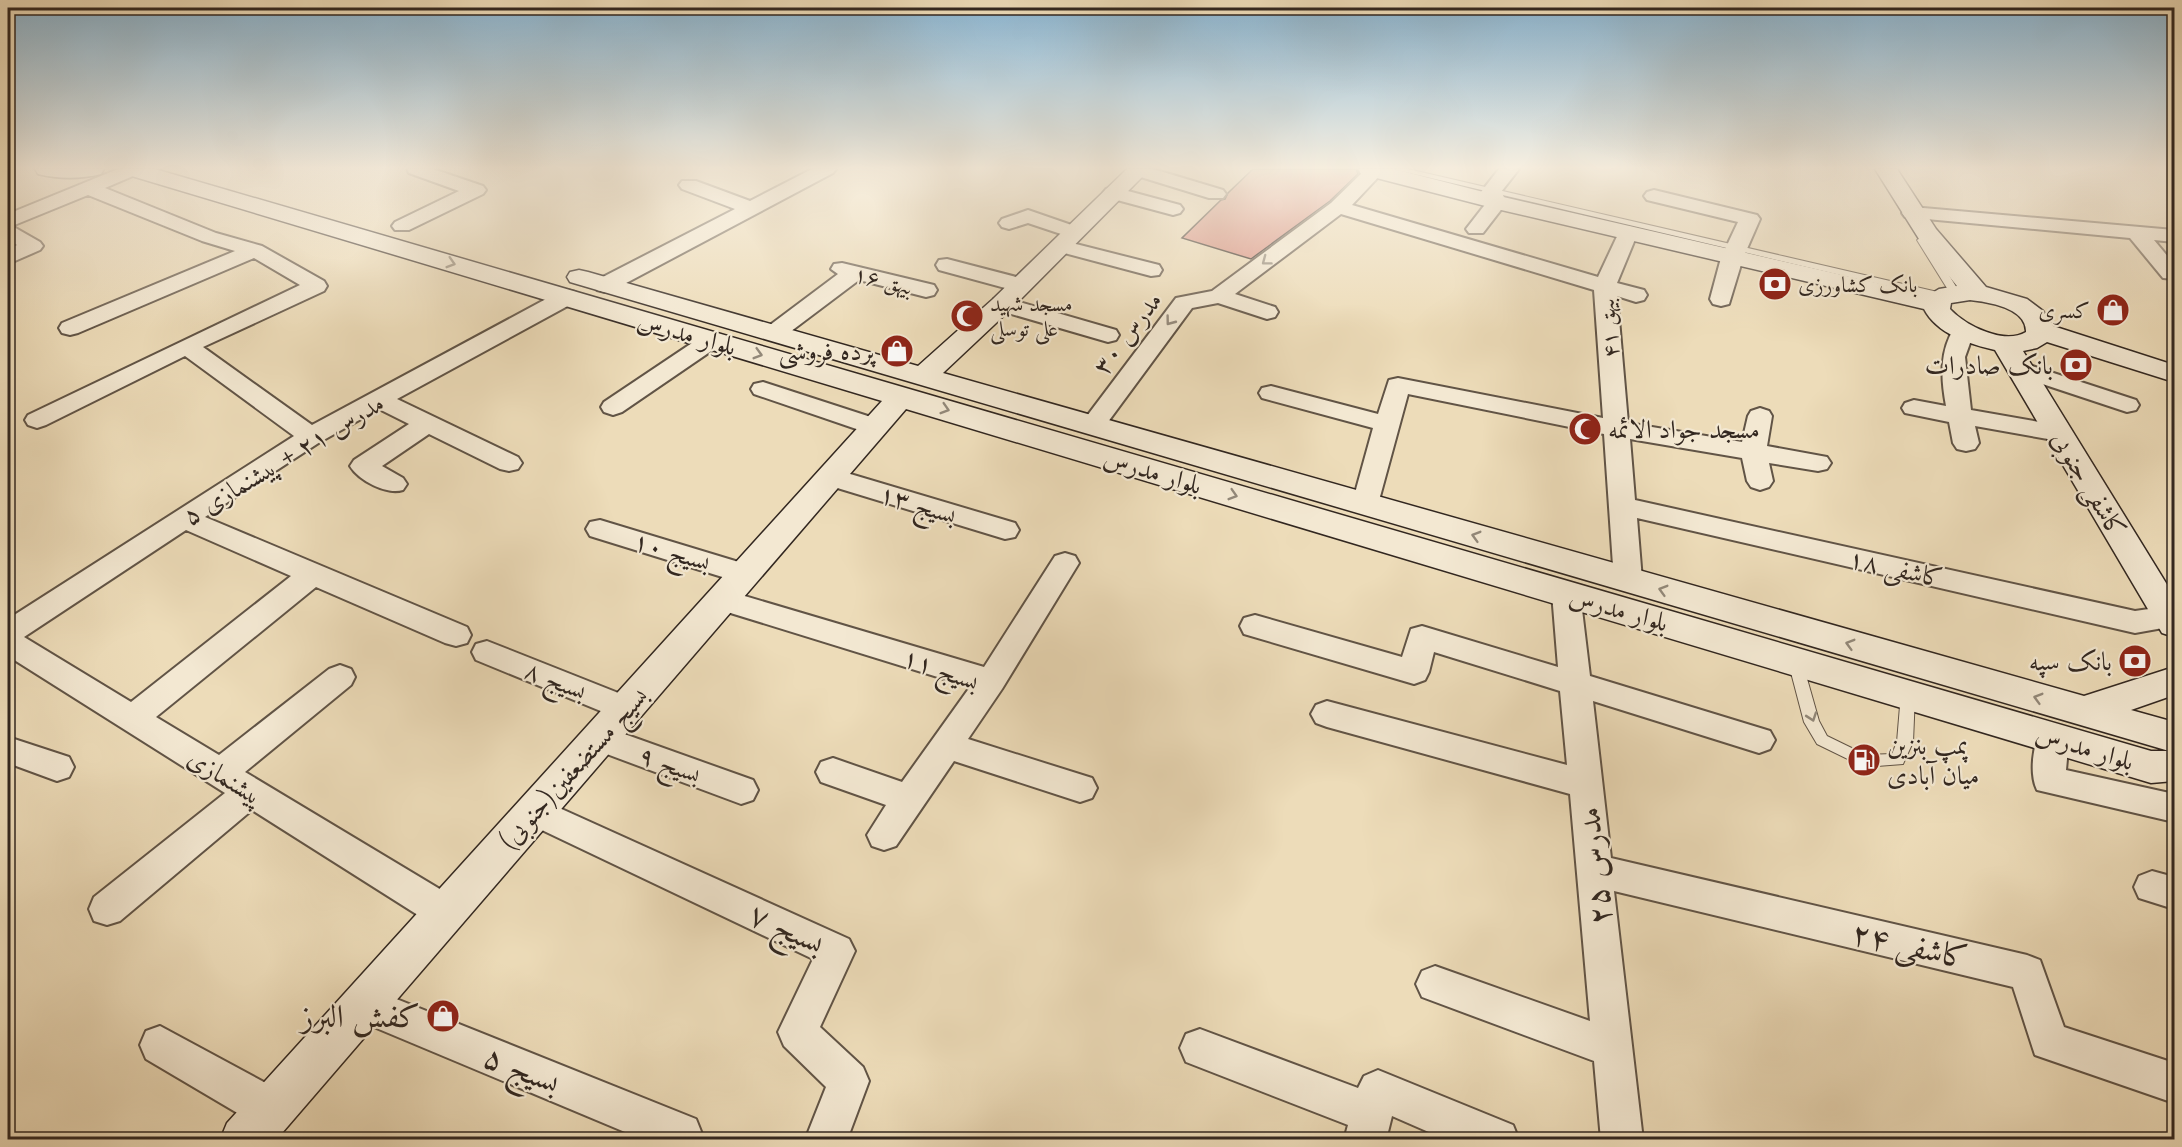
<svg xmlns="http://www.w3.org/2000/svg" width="2182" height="1147" viewBox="0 0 2182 1147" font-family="Cardo,Amiri,serif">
<rect width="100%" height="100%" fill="#eddcb9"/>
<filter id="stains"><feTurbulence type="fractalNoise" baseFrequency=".00333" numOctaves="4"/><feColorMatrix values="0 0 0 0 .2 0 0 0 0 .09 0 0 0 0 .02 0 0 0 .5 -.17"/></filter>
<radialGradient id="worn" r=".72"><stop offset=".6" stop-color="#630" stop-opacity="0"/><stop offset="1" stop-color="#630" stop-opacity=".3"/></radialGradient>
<!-- building -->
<path fill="#db9183" stroke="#322720" stroke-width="1.5" d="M1253,169H1356L1358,174L1330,201L1251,259L1182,238L1221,200L1225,199L1228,193Z"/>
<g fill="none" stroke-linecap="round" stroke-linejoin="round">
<!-- lane casing -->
<g stroke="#615446" stroke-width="2">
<g id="lane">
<path d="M1393,169H1408L1942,293L1947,296L1942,299Z"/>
<path d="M1922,237L1927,240L1960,293L1959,295H1951L1950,293L1917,240Z"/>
<path d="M1795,656L1800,657L1802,661L1819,721L1827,736L1866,755L1892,754L1897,742L1901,694L1903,690L1908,688L1913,690L1915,694L1913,742L1903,764L1864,767L1817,744L1804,722L1788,661L1790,657Z"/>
</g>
</g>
<!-- street casing -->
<g stroke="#615446" stroke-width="4">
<g id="street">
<path d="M118,169H143L140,173L105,188L216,233L262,246L324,281L327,286L324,291L203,347L312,425L559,292L567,290L575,292L578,297L575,302L397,399L518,457L522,463L518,469L509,471L500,469L429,434L382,466L403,478L407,484L403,490C387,495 359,481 350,466L354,460L409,424L379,409L320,442L205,517L467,627L471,635L467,643L456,646L445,643L316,587L156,717L219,755L329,669L340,665L351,669L355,677L351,685L245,772L458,900L463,912L458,924L445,928L432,924L252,810L120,921L107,925L94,921L89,909L94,897L225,793L8,656V619L294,436L185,356L46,425L37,428L28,425L25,420L28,415L300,285L254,258L78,333L70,335L62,333L59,328L62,323L235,251L202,241L88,195L12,226L40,242L43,246L40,250L8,264V250L17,245L8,239V214ZM186,530L291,576L131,702L24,637Z"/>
<path d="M407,169H433L483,186L486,190L483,194L409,230H395L392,226L395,222L459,191L409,173Z"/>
<path d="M812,169H836L833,173L613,290L605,292L597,290L594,285L597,280L735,209L682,189L679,185L682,181H696L750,201Z"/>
<path d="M1129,169H1153L1223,190L1226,194L1223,198H1209L1131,174Z"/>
<path d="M1366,169L1385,170L1352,205L1598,277L1621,228L1628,226L1635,228L1638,232L1617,283L1644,290L1647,295L1644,300L1636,302L1617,296L1628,423L1742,442L1748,416L1751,411L1760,408L1769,411L1772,416L1767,446L1827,457L1831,463L1827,469L1818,471L1769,463L1773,481L1769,487L1760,490L1751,487L1747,481L1742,458L1630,439L1635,500L2135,611L2170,606L2174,608V626L2135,633L1637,518L1642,580L1638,587L1628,590L1618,587L1614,580L1604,434L1408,394L1378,504L1375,510L1365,513L1355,510L1352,504L1373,428L1262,398L1259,393L1262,388L1271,386L1378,414L1389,380L1398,378L1603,418L1594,290L1341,214L1235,294L1275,307L1278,312L1275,317L1267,319L1218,303L1192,308L1102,430L1093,433L1084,430L1080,425L1084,420L1176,298L1212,291L1331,203Z"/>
<path d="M1499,169H1519L1501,192L1507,202L1483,233H1469L1466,229L1487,202L1481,192Z"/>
<path d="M1113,187L1180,205L1183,209L1180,213L1173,215L1106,197L1103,193L1106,189Z"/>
<path d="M1654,190L1757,215L1760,219L1743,258L1729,304L1721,306L1713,304L1710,299L1721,258L1738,222L1647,200L1644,196L1647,192Z"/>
<path d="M1912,207L2174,230V242L2154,240L2174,264V279L2163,278L2130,238L1905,217L1902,213L1905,209Z"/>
<path d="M1028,210L1080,228L1083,232L1080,236L1073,238L1028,223L1009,229L1002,227L999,223L1002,219Z"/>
<path d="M1060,240L1159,265L1162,270L1159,275L1151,276L1053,250L1050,246L1053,242Z"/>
<path d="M947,259L1028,280L1031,285L1028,290L1020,292L939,270L936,265L939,260Z"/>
<path d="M842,263L934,285L937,290L934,295L926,297L859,280L782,338L774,340L766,338L763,333L766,328L838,274L831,269L834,264Z"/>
<path d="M1002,297L1116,330L1119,335L1116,340L1108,342L994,309L991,304L994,299Z"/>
<path d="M1963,325L1971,327L1974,332L1965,357L1971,410L2068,427L2072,433L2068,439L2059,441L1975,426L1979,443L1975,449L1966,451L1957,449L1953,443L1949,422L1905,413L1902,408L1905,403L1914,400L1946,406C1941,379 1939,351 1955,327Z"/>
<path d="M712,333L720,335L724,340L720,345L622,412L613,415L604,412L601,407L604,402L704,335Z"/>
<path d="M2020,362L2136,400L2139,405L2136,410L2127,412L2012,374L2008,369L2012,364Z"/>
<path d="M763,382L883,421L887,427L883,433L874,435L754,394L751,389L754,384Z"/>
<path d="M830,468L1015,523L1019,530L1015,537L1005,539L821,483L817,477L821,471Z"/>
<path d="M600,520L755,567L759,574L755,581L745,584L590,536L586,529L590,522Z"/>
<path d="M1065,553L1075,556L1079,563L1002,689L968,739L1092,778L1097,788L1092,798L1080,802L954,761L896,846L884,850L872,846L867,835L886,805L821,782L816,772L821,762L833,758L902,782L970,687L711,607L706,600L711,593L721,589L984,667L1055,556Z"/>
<path d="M1566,583L1576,586L1580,593L1590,676L1770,731L1775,740L1770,749L1759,753L1593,701L1611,858L2027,955L2040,960L2064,1027L2174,1063V1103L2035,1055L2013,987L1614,891L1643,1140H1601L1594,1061L1422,997L1416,984L1422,971L1435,966L1590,1021L1570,794L1327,727L1316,723L1311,714L1316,705L1327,701L1567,765L1560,691L1434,652L1429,672L1425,680L1414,684L1244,634L1240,626L1244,618L1255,615L1402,657L1411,629L1422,626L1558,667L1552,593L1556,586Z"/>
<path d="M487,641L636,700L641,709L636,718L625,721L476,660L472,652L476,644Z"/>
<path d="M2053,724L2064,728L2069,737L2066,770L2174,794V822L2037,790C2029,773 2033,744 2042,728Z"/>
<path d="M599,725L753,780L758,790L753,800L741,804L588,747L583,738L588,729Z"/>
<path d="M8,737L69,757L74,767L69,777L57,781L8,763Z"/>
<path d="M535,797L849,939L855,951L820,1027L863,1067L869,1081L847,1140H805L826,1087L784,1046L778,1032L813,959L523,821L518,811L523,801Z"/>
<path d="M2152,871L2174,877V909L2139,898L2134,887L2139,876Z"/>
<path d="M364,986L696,1119L702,1134L700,1140H644L350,1017L345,1004L350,991Z"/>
<path d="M160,1026L286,1094L292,1109L286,1124L271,1130L256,1124L146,1059L140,1045L146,1031Z"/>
<path d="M1200,1029L1358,1088L1364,1076L1378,1070L1513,1125L1519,1140H1447L1392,1116L1386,1140H1344L1348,1125L1186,1062L1180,1048L1186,1034Z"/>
</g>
</g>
<!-- secondary casing -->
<g stroke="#322720" stroke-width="3">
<g id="secondary">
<path d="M35,169H104L101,174C81,179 58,179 38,174Z"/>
<path d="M122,169H155L2151,751H2169L570,282L567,277L570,272L579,270L588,272L918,366L993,299L1127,169H1150L1011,309L943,373L2084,696L2174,667V695L2131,710L2174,722V781L2151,783L906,409L276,1140H220L227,1123L882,401L125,174Z"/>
<path d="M1358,169H1394L1499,196L1929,295L1939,289L1957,286L1919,239L1875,169H1897L1936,229L1986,287L2027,299L2043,311L2053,326L2174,365V382L2047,342L2037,348L2023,351L2174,596V637L2162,633L1995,350C1969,344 1937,334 1924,309L1497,209L1361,174ZM1970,300C1988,302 2027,308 2026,332C2004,345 1966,326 1950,309L1951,303Z"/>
</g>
</g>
<!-- lane -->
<use href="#lane" fill="#f3e8d2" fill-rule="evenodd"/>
<!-- street -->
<use href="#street" fill="#f3e8d2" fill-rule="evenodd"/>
<!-- secondary -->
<use href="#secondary" fill="#f3e8d2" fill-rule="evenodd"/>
</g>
<!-- one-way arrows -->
<defs><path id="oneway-chevron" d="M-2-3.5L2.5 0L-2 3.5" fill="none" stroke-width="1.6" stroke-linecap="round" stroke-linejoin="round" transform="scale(1.5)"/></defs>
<g stroke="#928879">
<use href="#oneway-chevron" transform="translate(1266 261) rotate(143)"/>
<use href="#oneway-chevron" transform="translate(451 263) rotate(17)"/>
<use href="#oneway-chevron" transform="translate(1170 321) rotate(127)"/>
<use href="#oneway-chevron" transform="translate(758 354) rotate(16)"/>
<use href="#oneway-chevron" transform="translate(945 409) rotate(17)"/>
<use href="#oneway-chevron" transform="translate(1233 495) rotate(17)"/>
<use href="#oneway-chevron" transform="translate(1476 536) rotate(-164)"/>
<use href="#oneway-chevron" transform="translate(1663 590) rotate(-164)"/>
<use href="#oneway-chevron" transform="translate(1850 644) rotate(-164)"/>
<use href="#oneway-chevron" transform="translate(2038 698) rotate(-164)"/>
<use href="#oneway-chevron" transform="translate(1812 717) rotate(71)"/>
</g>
<!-- sky -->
<linearGradient id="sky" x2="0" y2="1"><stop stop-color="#89b6d4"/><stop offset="0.51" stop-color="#f7efe0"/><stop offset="1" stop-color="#f7efe0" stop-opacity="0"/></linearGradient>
<rect width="2182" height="329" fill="url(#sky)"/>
<!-- icons -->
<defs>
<g id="bank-disc" transform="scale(1.725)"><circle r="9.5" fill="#8f2418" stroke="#f3e8d2"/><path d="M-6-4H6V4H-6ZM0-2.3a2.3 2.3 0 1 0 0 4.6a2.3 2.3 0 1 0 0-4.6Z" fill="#fff"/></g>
<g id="shop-disc" transform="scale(1.725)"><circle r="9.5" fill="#8f2418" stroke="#f3e8d2"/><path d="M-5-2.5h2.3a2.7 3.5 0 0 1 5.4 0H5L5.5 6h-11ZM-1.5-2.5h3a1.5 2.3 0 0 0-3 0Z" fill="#fff"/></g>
<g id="mosque-disc" transform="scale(1.725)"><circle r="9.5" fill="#8f2418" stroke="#f3e8d2"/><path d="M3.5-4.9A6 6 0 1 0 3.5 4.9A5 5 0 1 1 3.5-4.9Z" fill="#fff"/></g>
<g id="fuel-disc" transform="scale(1.725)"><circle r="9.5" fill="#8f2418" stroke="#f3e8d2"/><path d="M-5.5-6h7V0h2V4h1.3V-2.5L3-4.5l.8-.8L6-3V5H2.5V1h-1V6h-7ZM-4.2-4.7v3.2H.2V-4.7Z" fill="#fff"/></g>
</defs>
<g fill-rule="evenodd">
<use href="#bank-disc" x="1775" y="284"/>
<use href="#shop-disc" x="2113" y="310"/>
<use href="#mosque-disc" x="967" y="316"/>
<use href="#shop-disc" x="897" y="351"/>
<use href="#bank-disc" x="2076" y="365"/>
<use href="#mosque-disc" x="1585" y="429"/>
<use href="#bank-disc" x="2135" y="661"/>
<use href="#fuel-disc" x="1864" y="760"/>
<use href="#shop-disc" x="443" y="1016"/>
</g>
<g text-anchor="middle" stroke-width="4.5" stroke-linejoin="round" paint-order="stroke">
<!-- far-street labels -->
<g font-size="22" fill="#322720" stroke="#f3e8d2">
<text transform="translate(884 280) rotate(14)" y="8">بیهق ۱۶</text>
<text transform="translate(1608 328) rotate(-95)" y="8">بیهق ۴۱</text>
</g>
<!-- far-poi labels -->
<g font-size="22" fill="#322720" stroke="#f3e8d2" text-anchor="start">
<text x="1798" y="292">بانک کشاورزی</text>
<text x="990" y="311">مسجد شهید<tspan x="990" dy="25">علی توسلی</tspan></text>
<text x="2090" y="318" text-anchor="end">کسری</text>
</g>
<!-- street labels -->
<g font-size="26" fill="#322720" stroke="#f3e8d2">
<text transform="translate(687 333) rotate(16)" y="9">بلوار مدرس</text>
<text transform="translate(1127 333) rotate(-53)" y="9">مدرس ۳۰</text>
<text transform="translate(283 459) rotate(-31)" y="9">مدرس ۲۱ + پیشنمازی ۵</text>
<text transform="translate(1153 471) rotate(17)" y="9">بلوار مدرس</text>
<text transform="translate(2089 484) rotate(59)" y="9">کاشفی جنوبی</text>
<text transform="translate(918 504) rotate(17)" y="9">بسیج ۱۳</text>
<text transform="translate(672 551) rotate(17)" y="9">بسیج ۱۰</text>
<text transform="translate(1896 568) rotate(13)" y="9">کاشفی ۱۸</text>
<text transform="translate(1619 609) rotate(16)" y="9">بلوار مدرس</text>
<text transform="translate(941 669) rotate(20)" y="9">بسیج ۱۱</text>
<text transform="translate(556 680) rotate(22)" y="9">بسیج ۸</text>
<text transform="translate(2085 747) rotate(17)" y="9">بلوار مدرس</text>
<text transform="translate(670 764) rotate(20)" y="9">بسیج ۹</text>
<text transform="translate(573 768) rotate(-48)" y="9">بسیج مستضعفین(جنوبی)</text>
<text transform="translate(226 777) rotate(32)" y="9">پیشنمازی</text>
</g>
<!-- poi labels -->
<g font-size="26" fill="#322720" stroke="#f3e8d2" text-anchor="end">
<text x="874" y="360">پرده فروشی</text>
<text x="2053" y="374">بانک صادرات</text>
<text x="1608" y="438" text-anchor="start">مسجد جواد الائمه</text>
<text x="2112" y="670">بانک سپه</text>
<text x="1887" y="754" text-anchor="start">پمپ بنزین<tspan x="1887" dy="30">میان آبادی</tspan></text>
</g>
<!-- near-street labels -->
<g font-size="32" fill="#322720" stroke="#f3e8d2">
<text transform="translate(1594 866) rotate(-96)" y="11">مدرس ۲۵</text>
<text transform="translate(787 928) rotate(25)" y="11">بسیج ۷</text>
<text transform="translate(1910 945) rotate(13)" y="11">کاشفی ۲۴</text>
<text transform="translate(522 1069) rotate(22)" y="11">بسیج ۵</text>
</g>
<!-- near-poi labels -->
<g font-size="32" fill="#322720" stroke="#f3e8d2" text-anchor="end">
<text x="420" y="1027">کفش البرز</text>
</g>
</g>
<!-- margin -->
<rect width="2182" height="1147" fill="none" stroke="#eddcb9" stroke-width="30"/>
<rect x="9" y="9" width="2164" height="1129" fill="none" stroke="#322720" stroke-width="3"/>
<rect x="15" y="15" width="2152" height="1117" fill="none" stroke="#322720" stroke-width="1.5"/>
<rect width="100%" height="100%" filter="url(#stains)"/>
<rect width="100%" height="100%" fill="url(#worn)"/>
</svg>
